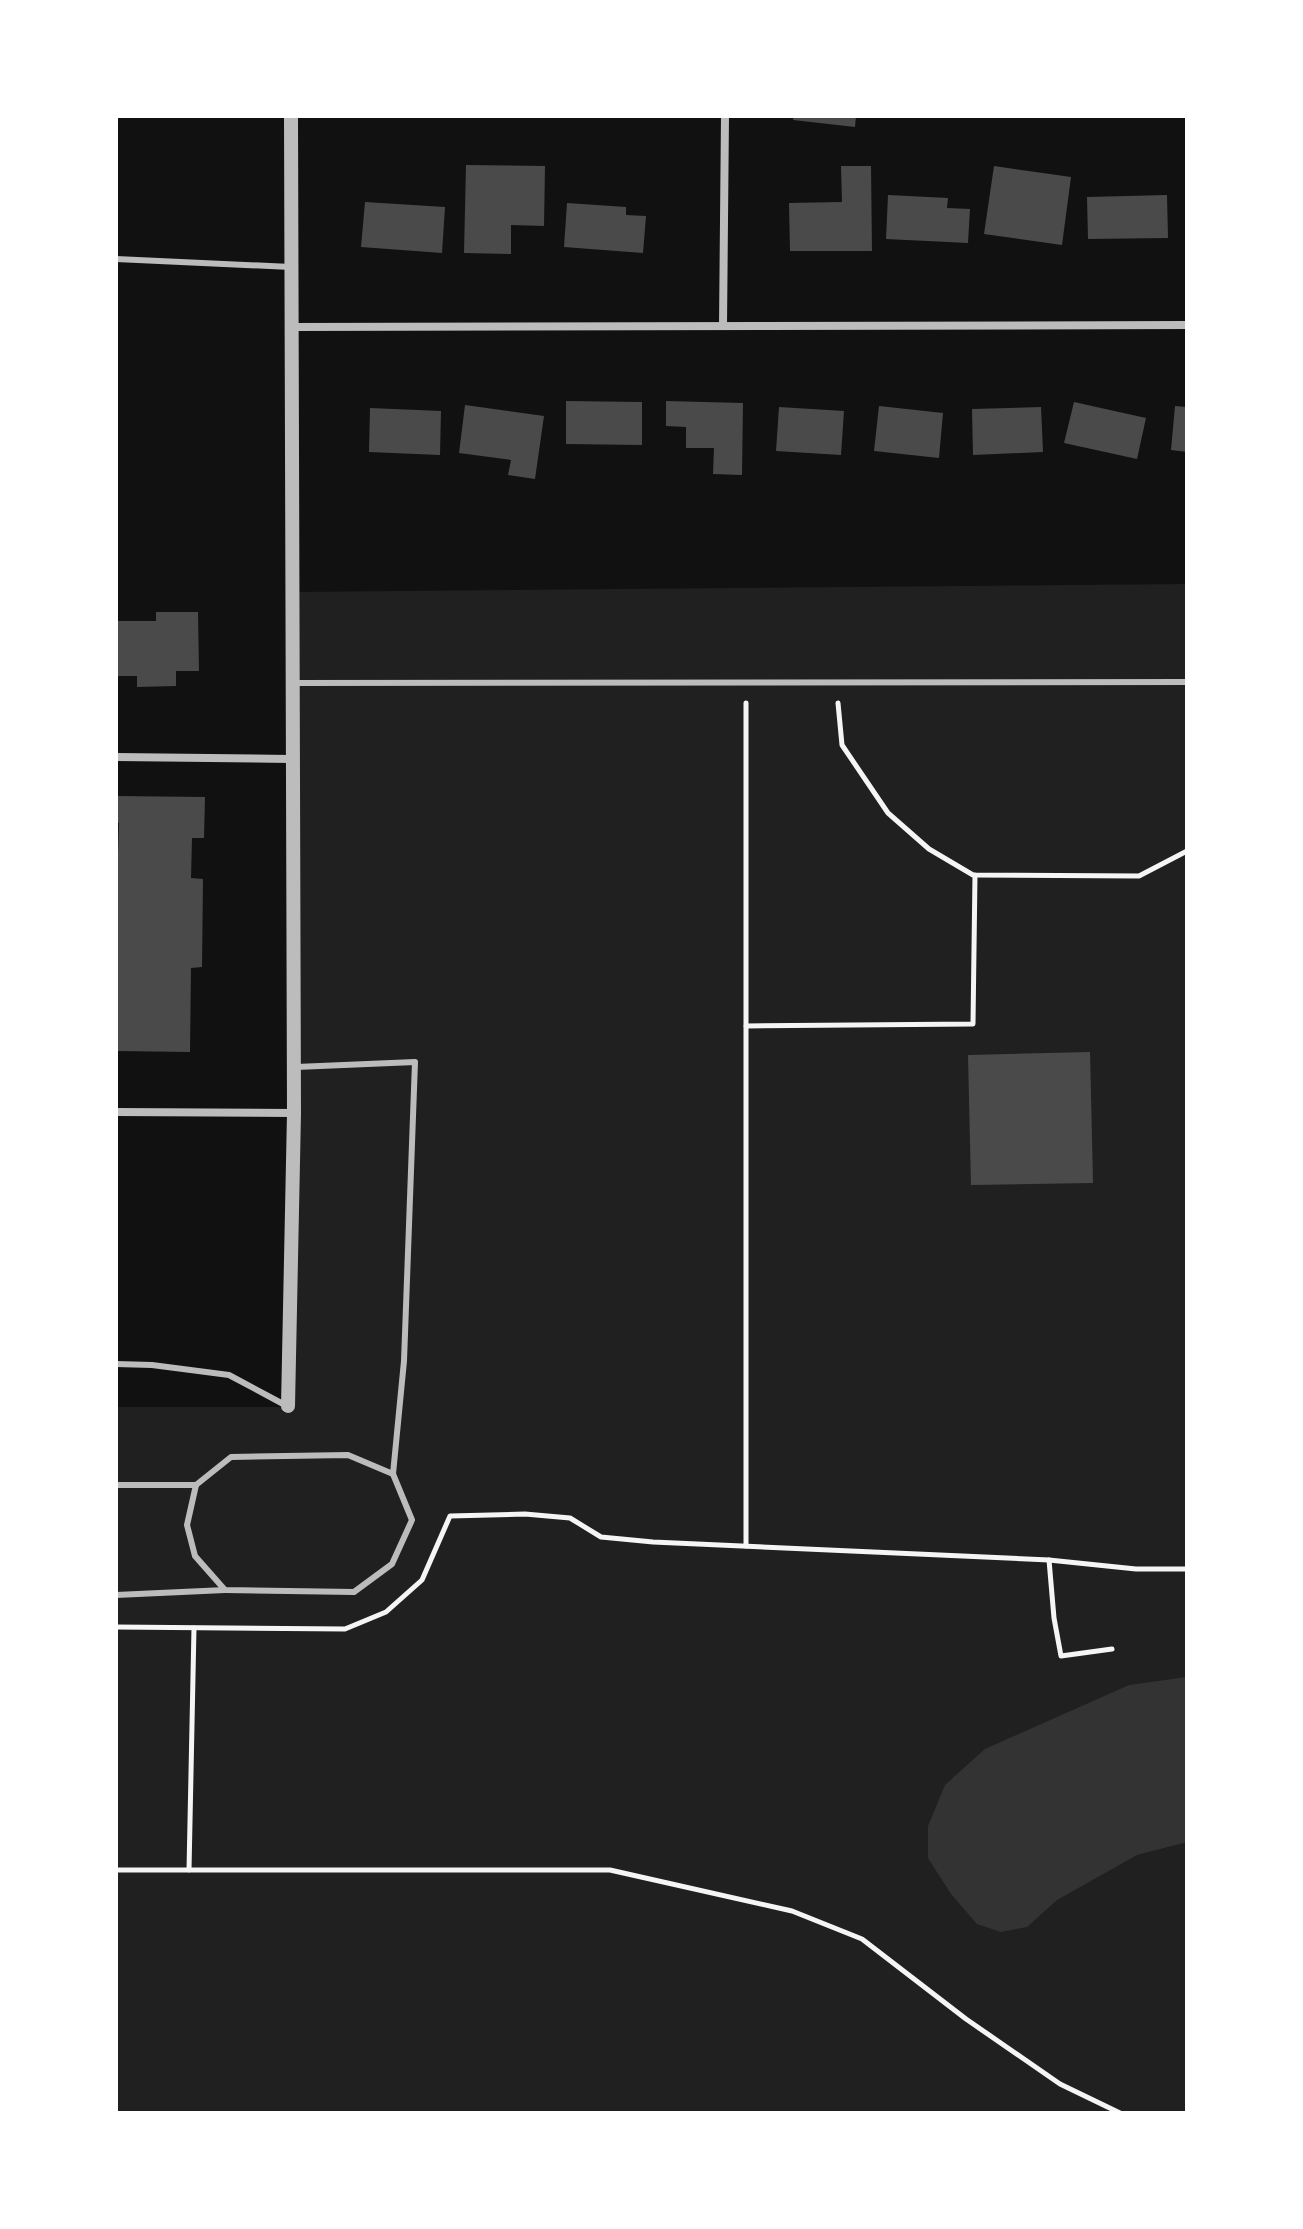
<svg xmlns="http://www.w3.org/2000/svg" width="1303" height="2229" viewBox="0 0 1303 2229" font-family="'Sofia Sans Condensed',sans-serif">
<rect width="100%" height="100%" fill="#111"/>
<!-- green -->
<path fill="#202020" d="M1187,584V2113H116V1407H288L292,592Z"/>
<!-- water -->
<path fill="#333" d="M1187,1677V1842L1137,1855L1057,1900L1027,1927L1001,1932L977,1924L951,1894L928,1858V1826L945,1785L985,1749L1129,1685Z"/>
<!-- building -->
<g fill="#4a4a4a">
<path d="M794,116H856L855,127L793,120Z"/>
<path d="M466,165L545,166L544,226L511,225V254L464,253Z"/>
<path d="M841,166H871L872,251H790L789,203L842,202Z"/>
<path d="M994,166L1071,177L1062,245L984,234Z"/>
<path d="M888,195L948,198L947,208L970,209L968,243L886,239Z"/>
<path d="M1167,195L1168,238L1088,239L1087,197Z"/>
<path d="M365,202L445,207L442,253L361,247Z"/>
<path d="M567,203L626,207V215L646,216L643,253L564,247Z"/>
<path d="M566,401L642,402V445L566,444Z"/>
<path d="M666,401L743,403L742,475L713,474L714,448H686V427L666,426Z"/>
<path d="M1074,402L1146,418L1137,459L1064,443Z"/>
<path d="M465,405L544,416L535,479L508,475L511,460L459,453Z"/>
<path d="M879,406L943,413L939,458L874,451Z"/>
<path d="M1175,406L1187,407V452L1171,450Z"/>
<path d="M779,407L844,411L841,455L776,451Z"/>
<path d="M1041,407L1043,452L973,455L972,409Z"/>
<path d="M370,408L441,411L440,455L369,452Z"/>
<path d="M156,612H198L199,671H176V686L137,687V676H116V621H156Z"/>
<path d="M116,796L205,797L204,838H192L191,878L203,879L202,967L191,968L190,1052L116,1051L118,883H116V852H118L119,823L116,822Z"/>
<path d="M1090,1052L1093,1183L971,1185L968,1055Z"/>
</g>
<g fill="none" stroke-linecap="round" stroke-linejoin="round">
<!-- path -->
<g stroke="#f5f5f5" stroke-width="5">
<path d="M746,703V1546"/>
<path d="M838,703L842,745L888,813L929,849L973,875L1139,876L1187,851"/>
<path d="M746,1026L973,1024L975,875"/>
<path d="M1049,1560L1054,1618L1061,1656L1112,1649"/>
<path d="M116,1627L345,1629L386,1612L422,1580L450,1516L525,1514L570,1518L601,1537L653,1542L1049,1560L1136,1569H1187"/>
<path d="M116,1870H610L792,1911L862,1939L966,2019L1060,2084L1120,2113"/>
<path d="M189,1870L194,1628"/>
</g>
<!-- service -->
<g stroke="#bcbcbc" stroke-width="6">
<path d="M116,259L291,267"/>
<path d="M292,683L1187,682"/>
<path d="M296,1067L415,1062L404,1361L393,1474"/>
<path d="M116,1364L152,1365L229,1375L285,1405"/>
<path d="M348,1455L393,1474L412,1520L392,1564L354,1592L225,1590L195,1556L187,1525L196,1485L231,1457Z"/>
<path d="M116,1485H196"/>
<path d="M116,1595L225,1590"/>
</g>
<!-- minor -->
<g stroke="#bcbcbc" stroke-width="8">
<path d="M723,326L725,116"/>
<path d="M291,327L1187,325"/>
<path d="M116,757L291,759"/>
<path d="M116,1112L294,1113"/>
</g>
<!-- tertiary -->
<path stroke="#bcbcbc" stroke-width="14" d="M288,1406L294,1113L291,116"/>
</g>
<!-- border -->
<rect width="1303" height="2229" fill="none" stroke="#ffffff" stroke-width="236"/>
</svg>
